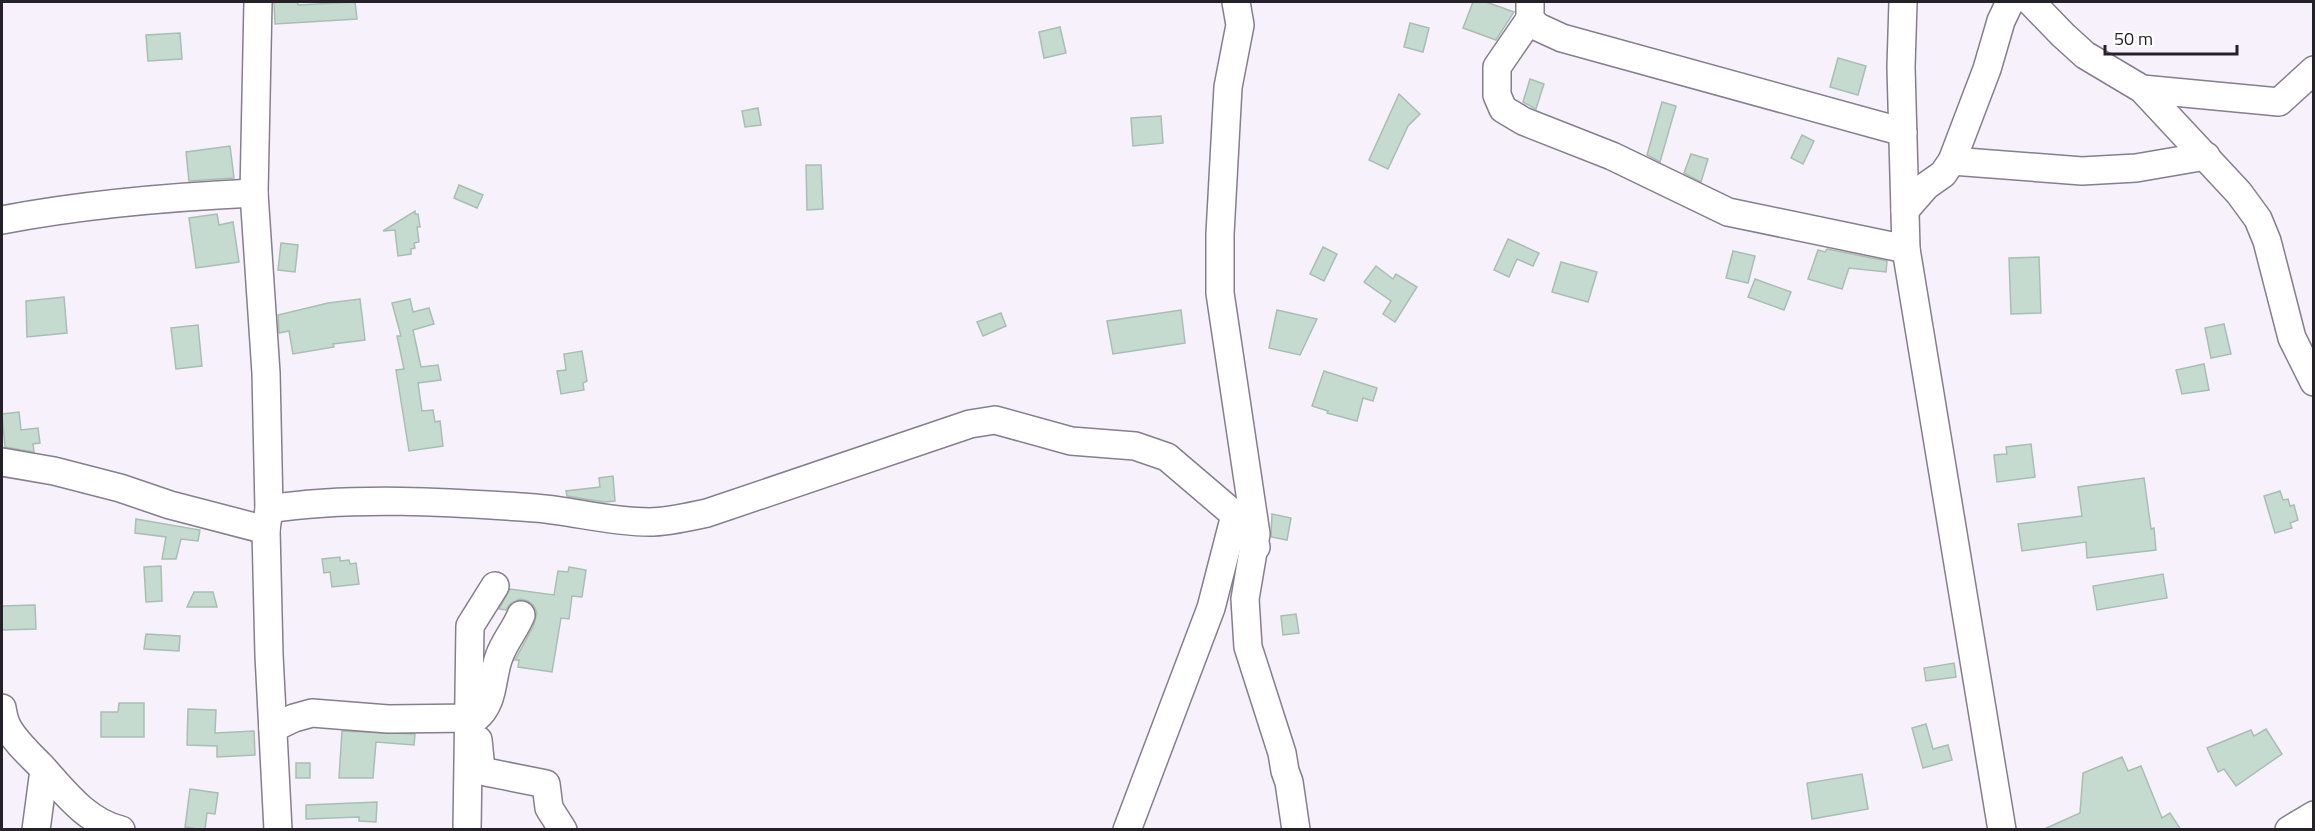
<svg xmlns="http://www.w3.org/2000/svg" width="2315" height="831" viewBox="0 0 2315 831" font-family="'Titillium Web',sans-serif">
<rect width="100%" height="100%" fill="#f7f1fc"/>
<!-- building -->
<g fill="#c6dbcf" stroke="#a9beb2" stroke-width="1.5">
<path d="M274,2H298V5L355,2L357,19L275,24Z"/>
<path d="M1473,2H1486L1514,12L1496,40L1463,28Z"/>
<path d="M1410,23L1429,28L1423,52L1404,47Z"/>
<path d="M1060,27L1066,53L1044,58L1039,32Z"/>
<path d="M180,33L182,59L148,61L146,35Z"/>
<path d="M1838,58L1866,66L1858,95L1830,87Z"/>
<path d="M1530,79L1544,84L1536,109L1523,102Z"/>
<path d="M1399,94L1420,114L1408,126L1388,169L1369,160Z"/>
<path d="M1662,102L1676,106L1660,162L1647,155Z"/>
<path d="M758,108L761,125L745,127L742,111Z"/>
<path d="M1161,116L1163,143L1133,146L1131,118Z"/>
<path d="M1802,135L1814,141L1803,164L1791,158Z"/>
<path d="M230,146L234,178L189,181L186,152Z"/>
<path d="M1691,154L1708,159L1701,182L1684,173Z"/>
<path d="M806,165H821L823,209L807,210Z"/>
<path d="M459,185L483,195L477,208L454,198Z"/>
<path d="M415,211V214H418L420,227H417L419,242L414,243L415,248L411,249V254L398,256L395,230L383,231Z"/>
<path d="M217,214L219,225L233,222L239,262L196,268L189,218Z"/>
<path d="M1508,239L1539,253L1533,266L1517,259L1509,277L1494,270Z"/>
<path d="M281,243L298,245L295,272L278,270Z"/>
<path d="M1323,247L1337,254L1324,281L1310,274Z"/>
<path d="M1827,249L1887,261L1886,272L1849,268L1842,289L1808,279L1818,250L1825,252Z"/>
<path d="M1733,251L1755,256L1748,283L1726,278Z"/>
<path d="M2039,257L2041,313L2011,314L2009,258Z"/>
<path d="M1561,262L1597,272L1588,302L1552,292Z"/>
<path d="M1376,266L1393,279L1396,274L1417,287L1395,322L1383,314L1391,301L1364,282Z"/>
<path d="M1755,279L1791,292L1784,310L1748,297Z"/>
<path d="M64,297L67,333L27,337L26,301Z"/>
<path d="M360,299L365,340L333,344L334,347L293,354L289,331L279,333L278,315L328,303Z"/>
<path d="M410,299L413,312L429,308L434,324L413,330L421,367L438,365L441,380L418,383L422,411L433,410L435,422L440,421L443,446L409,451L396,370L404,369L397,336H401L392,303Z"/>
<path d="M1181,310L1185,343L1113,354L1107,321Z"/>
<path d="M1277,310L1317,319L1300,355L1269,348Z"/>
<path d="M1001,313L1006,326L983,336L977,322Z"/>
<path d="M2224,324L2231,354L2211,358L2205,328Z"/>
<path d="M198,325L202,366L176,369L171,328Z"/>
<path d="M582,351L587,381L583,383L584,390L561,394L557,371L566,370L564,354Z"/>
<path d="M2204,364L2209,390L2182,394L2176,370Z"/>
<path d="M1324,371L1377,388L1373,401L1363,398L1357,421L1327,413L1328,411L1312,406Z"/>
<path d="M19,412L21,430L38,428L40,443L33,444L34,452L5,447L2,414Z"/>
<path d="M2031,444L2035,477L1997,482L1994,455L2007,454L2006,447Z"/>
<path d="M613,476L615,501L604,502L567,496L566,491L600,487L599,478Z"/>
<path d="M2144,478L2151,529L2154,528L2156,550L2087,558L2086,542L2022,551L2018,524L2082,516L2078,487Z"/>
<path d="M2280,491L2283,500L2288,499L2290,506L2294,505L2298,520L2290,523L2292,528L2275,533L2264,496Z"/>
<path d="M1272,514L1291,518L1287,540L1271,537Z"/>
<path d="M136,519L200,530L198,541L181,539L176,559H162L166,537L135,533Z"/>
<path d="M340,557V561L349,560L350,564L356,563L359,584L332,587L330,572L324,573L322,559Z"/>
<path d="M161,566L162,601L146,602L144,567Z"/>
<path d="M569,567L586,570L582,597L572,596L569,619L561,618L552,672L518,667L519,660H515L533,627L537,613L534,606L528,601L520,599L511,603L506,610L499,609L510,589L554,595L558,571L568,572Z"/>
<path d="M2163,574L2167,598L2097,610L2093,586Z"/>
<path d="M194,592H213L217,607H187Z"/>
<path d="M35,605L36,629L2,630V606Z"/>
<path d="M1296,614L1299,633L1283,635L1281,616Z"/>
<path d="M146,634L180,636L179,651L144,649Z"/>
<path d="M1954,663L1956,677L1926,681L1924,668Z"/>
<path d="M119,703H144V737H101V712H118Z"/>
<path d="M188,709L216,710L215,733L254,731L255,755L217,757V746L187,745Z"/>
<path d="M1926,724L1933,749L1948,745L1952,760L1923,768L1912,728Z"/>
<path d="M2266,729L2282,754L2236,786L2224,769L2218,772L2207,748L2251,730L2254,736Z"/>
<path d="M342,731L415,734L414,745L376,742L373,778H339Z"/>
<path d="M2122,757L2128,771L2141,766L2162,818L2170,813L2181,830H2042L2080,813L2083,773Z"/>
<rect x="296" y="763" width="14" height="15"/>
<path d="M1862,774L1868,809L1812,819L1807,783Z"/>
<path d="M190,789L218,793L215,814L207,813L205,830L185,827Z"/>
<path d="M377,802L376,822L359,821V817L306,819V805Z"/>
</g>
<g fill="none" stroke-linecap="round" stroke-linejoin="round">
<!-- minor casing -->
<g stroke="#867d8e" stroke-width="30">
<g id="minor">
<path d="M258,2L254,193L266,373L269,509L266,530L269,655L278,830"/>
<path d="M1236,2L1240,25L1228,87L1220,234V293L1256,534L1245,599L1248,647L1282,753L1285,771L1289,782L1296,830"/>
<path d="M1530,2V19L1538,27L1562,38L1903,132"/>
<path d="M1903,2L1901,67L1906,249L2002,830"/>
<path d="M2031,2L2063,35L2085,55L2142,89L2239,193L2258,219L2267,241L2292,338L2314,382"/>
<path d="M1530,19L1497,67V95L1503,109L1523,121L1612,156L1728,212L1906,249"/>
<path d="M2142,89L2279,102L2314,70"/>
<path d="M1952,161L2082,171L2136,168L2206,156"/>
<path d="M1905,210L1926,186L1943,174L1952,161L1987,69L2001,21L2010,2"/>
<path d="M2,220C85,204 169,197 254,193"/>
<path d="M2,462L54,471L120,488L170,505L266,530"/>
<path d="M269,509C352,496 451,502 535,508C573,511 610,522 649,522C668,522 688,517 707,513L970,424L995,420L1071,441L1135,446L1167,457L1235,515L1256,547"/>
<path d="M2,708C3,714 4,720 7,726C14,740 28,753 40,765C63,790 86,822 121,830"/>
<path d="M273,728L294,718L312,713L388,719L476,718C495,702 491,678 499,657C504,642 515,630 521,615"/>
<path d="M478,740L481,769L486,772L546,784L549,808L563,830"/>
<path d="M36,830L44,770"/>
<path d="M467,830L470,626L495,586"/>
<path d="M1127,830L1211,608L1235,515"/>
<path d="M2289,830L2314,815"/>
</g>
</g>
<!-- minor -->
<use href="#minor" stroke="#fff" stroke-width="27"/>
</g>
<!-- border -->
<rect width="2315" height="831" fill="none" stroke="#242128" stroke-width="6"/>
<!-- scale -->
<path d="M2105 45v9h132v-9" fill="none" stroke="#242128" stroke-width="3"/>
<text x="2114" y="45" font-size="18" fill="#242128" stroke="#ffffff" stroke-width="4.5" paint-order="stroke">50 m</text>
</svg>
